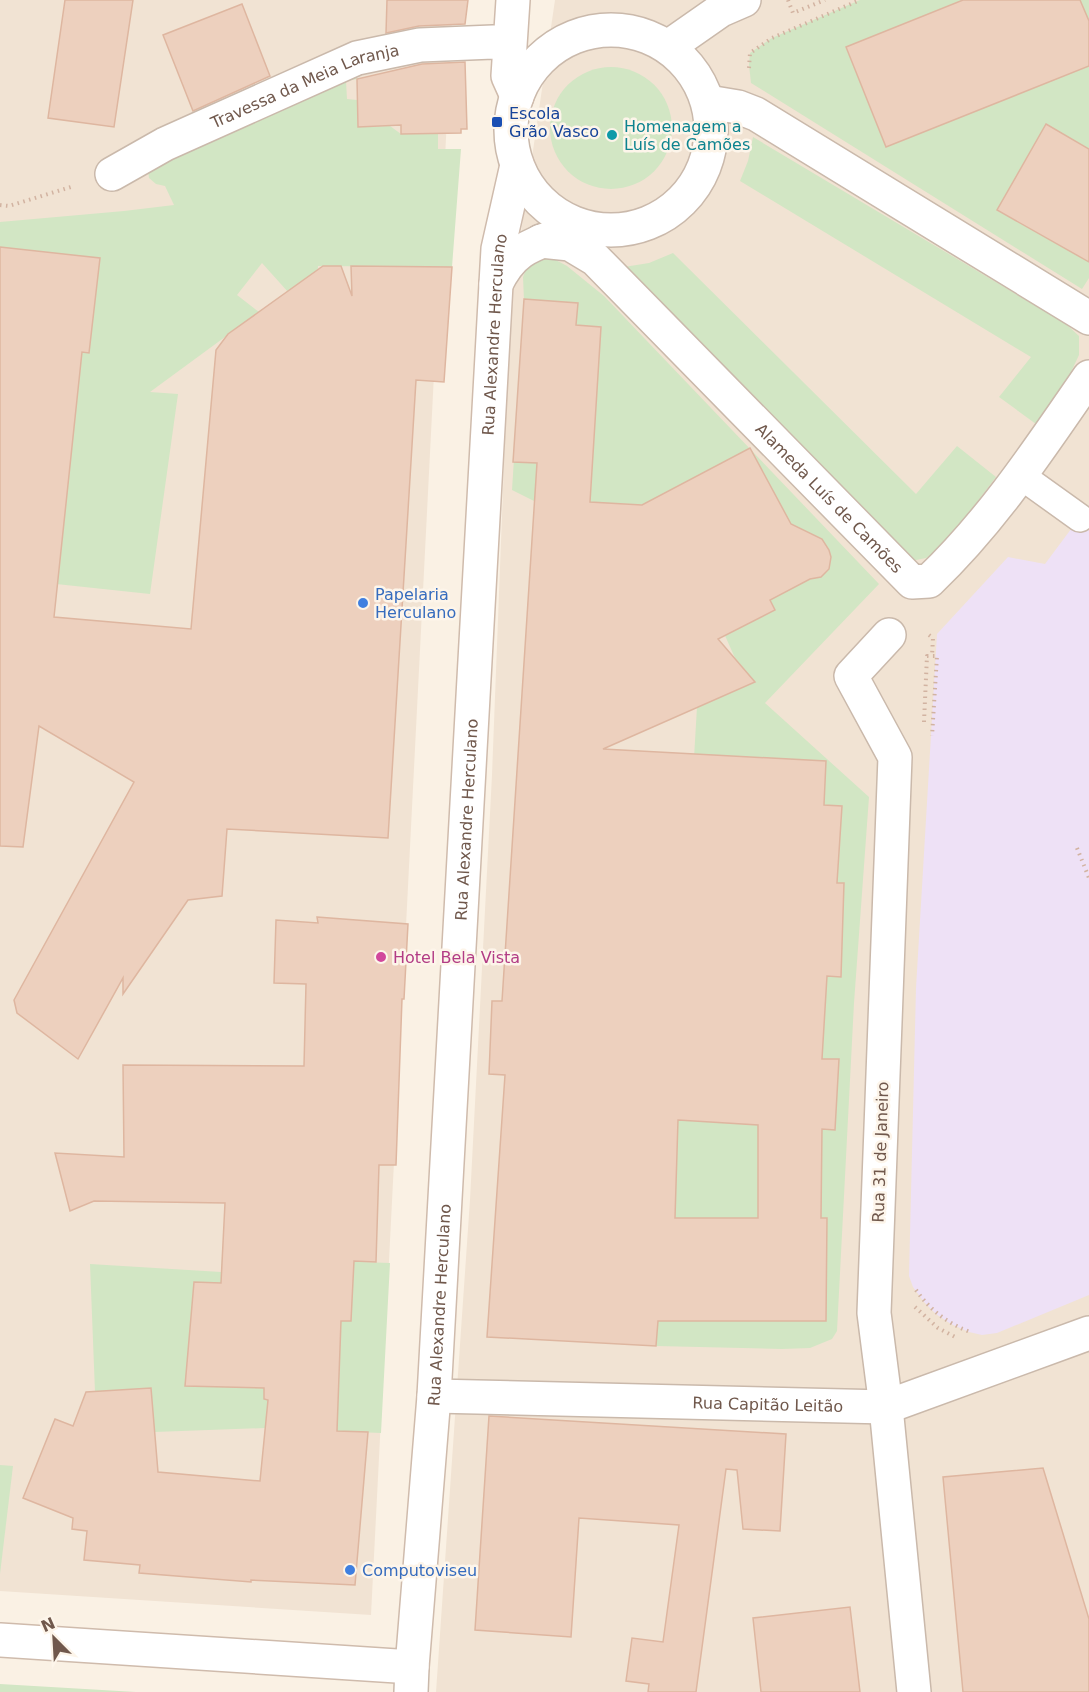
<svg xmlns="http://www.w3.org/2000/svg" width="1089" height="1692" viewBox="0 0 1089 1692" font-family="'DejaVu Sans',sans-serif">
<rect width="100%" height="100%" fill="#faf1e4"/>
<!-- residential -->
<g fill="#f1e3d3">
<path d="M0,0H453L371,1615L0,1591Z"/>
<path d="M555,0H1089V1692H436L470,1200L492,775L510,308Z"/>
</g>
<!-- education -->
<path fill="#eee1f6" d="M1089,505V1295L997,1333L982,1335L969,1332L951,1324L936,1314L924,1302L913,1287L909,1276L916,988L937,634L1008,557L1045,564Z"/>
<!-- green -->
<g fill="#d2e6c4">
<path d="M860,0H1089V278L1082,289L751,83L749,65L750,53L772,38Z"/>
<circle cx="611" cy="128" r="61"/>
<path d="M356,73L357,79L346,81L347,99L357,100L358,127L390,126L401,134L438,133V149H461L452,267L318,266L315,322L262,263L237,295L259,312L150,392L178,394L150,594L0,578V222L124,211L174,205L165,186L156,184L149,178L148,170Z"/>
<path d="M753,137L1066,324L1079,336V355L1071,372L1036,424L999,397L1031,357L740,181L748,161Z"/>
<path d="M673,253L916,494L957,446L996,477L942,548L926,558L911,561L624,267L649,263Z"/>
<path d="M552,258L567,266L604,296L879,584L765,703L869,797L854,1003L837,1331L832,1339L810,1348L782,1349L656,1346L660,1288L672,1287L678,1120L704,1121L688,860L697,707L754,681L735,658L667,505L534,501L512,490L524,300L523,277L528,265L537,260Z"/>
<path d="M222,1257L390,1263L381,1433L265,1428L154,1432L95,1392L90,1264L221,1272Z"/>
<path d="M0,1465L13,1466L0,1574Z"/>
<path d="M0,1684L136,1692H0Z"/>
</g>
<!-- building -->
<g fill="#edd0be" stroke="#deb6a0" stroke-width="1.5" fill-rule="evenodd">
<path d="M65,0H133L114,127L48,118Z"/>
<path d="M387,0H468L465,24L419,26L386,33Z"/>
<path d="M963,0H1080L1089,21V66L886,147L846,47Z"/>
<path d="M242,4L270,76L193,111L163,35Z"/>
<path d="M465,62L467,129H461V133L401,134V125L358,127L357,79L422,64Z"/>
<path d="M1046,124L1089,149V262L997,210Z"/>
<path d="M0,247L100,258L89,353L82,352L54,617L191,629L216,350L228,334L323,266H341L352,296L351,266L452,267L444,382L416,380L388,838L227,829L222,896L188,900L123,994V978L78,1059L17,1013L14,1000L134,782L39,726L23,847L0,846Z"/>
<path d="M524,299L578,303L576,325L601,327L590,502L642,505L750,448L791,524L822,539L829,550L831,557L829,569L821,577L810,579L770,600L775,610L718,639L755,682L603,749L826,761L824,805L842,806L837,883H844L841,977L827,976L822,1059H839L835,1130L822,1129L821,1218H827L826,1321H658L656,1346L487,1337L505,1075L489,1074L492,1001H502L537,463L513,462ZM678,1120L758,1125V1218H675Z"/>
<path d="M317,917L408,924L404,999H402L396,1165H379L376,1262L354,1261L351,1321H341L337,1431L368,1432L355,1585L251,1580V1582L139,1573L140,1565L84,1560L87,1531L72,1529L73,1518L23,1498L55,1419L73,1426L86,1392L151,1388L158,1472L260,1481L268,1400L264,1399V1388L185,1386L194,1282L221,1283L225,1203L94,1201L70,1211L55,1153L124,1157L123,1065L304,1066L306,984L274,983L276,920L318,923Z"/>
<path d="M489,1416L786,1434L780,1531L743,1529L737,1470L726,1469L696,1692H648L649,1684L626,1681L632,1638L663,1642L679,1525L579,1518L571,1637L475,1630Z"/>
<path d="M1043,1468L1089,1619V1692H963L943,1477Z"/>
<path d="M850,1607L860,1692H761L753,1618Z"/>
</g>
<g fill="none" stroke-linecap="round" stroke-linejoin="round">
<!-- lane casing -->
<g stroke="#cab9ab" stroke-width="30">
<path id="lane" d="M1020,475L1080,518"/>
</g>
<!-- street casing -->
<g stroke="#cab9ab" stroke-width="36">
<g id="street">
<circle cx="611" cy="130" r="100"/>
<path d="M668,47L721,10L744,0"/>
<path d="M708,102L738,107L756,114L1089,318"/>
<path id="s1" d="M112,174L165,144L357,58L420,45L493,42L509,43"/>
<path id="s2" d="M541,241L570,244L595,259L912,582L929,581C992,521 1040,448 1089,377"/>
<path d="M496,284C512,251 528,246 561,234"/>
<path d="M889,635L851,676L895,757L874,1313L886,1407L914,1692"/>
<path id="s3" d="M434,1396L886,1407L1089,1333"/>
<path d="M411,1692L412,1667"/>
</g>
</g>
<!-- secondary casing -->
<g stroke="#cfbbac" stroke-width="36">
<g id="secondary">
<path d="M513,0L508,76L517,96"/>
<path id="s4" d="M0,1640L412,1667L434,1396L496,284L498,249L517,165"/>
</g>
</g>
<!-- path -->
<g stroke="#d2b3a1" stroke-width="4" stroke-dasharray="1.5 4.5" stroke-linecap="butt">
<path d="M788,0L793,13L825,0"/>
<path d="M749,68L750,53L772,38L860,0"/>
<path d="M0,205L9,206L74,186"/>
<path d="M929,635L933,638L932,656"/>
<path d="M924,722L927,656H937L932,736"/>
<path d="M1077,848L1089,878"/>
<path d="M916,1290C930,1310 947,1323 970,1332"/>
<path d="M915,1307L938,1328L957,1338"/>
</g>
<!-- lane -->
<use href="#lane" stroke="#fff" stroke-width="27"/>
<!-- street -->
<use href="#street" stroke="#fff" stroke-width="33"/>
<!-- secondary -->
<use href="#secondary" stroke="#fff" stroke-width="33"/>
</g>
<!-- markers -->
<rect fill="#1a4fb4" stroke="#fdf5ea" stroke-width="2" x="491" y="116" width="12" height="12" rx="3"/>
<circle fill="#0f9aa8" stroke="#fdf5ea" stroke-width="2" cx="612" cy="135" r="6"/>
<g fill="#3f7fe0" stroke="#fdf5ea" stroke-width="2">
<circle cx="363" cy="603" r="6"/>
<circle cx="350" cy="1570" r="6"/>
</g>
<circle fill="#d1479c" stroke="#fdf5ea" stroke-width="2" cx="381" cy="957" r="6"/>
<g text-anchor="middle" stroke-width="5" stroke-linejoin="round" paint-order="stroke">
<!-- street labels -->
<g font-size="16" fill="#70584c" stroke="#fdf5ea">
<text dy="6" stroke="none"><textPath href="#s1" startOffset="213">Travessa da Meia Laranja</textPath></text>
<text dy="6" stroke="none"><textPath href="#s4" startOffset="1748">Rua Alexandre Herculano</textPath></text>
<text dy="6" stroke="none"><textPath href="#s2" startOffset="393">Alameda Luís de Camões</textPath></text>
<text dy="6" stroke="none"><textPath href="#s4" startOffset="1262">Rua Alexandre Herculano</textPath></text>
<text transform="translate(880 1152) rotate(-88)" y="6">Rua 31 de Janeiro</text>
<text dy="6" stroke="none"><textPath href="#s4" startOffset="776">Rua Alexandre Herculano</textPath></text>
<text dy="6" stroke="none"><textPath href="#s3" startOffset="334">Rua Capitão Leitão</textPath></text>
</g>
<!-- transit labels -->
<g font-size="16" fill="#164399" stroke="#fdf5ea" text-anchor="start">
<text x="509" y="119">Escola<tspan x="509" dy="18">Grão Vasco</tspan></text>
</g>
<!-- culture labels -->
<g font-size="16" fill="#0d838f" stroke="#fdf5ea" text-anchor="start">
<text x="624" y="132">Homenagem a<tspan x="624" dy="18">Luís de Camões</tspan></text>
</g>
<!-- shop labels -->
<g font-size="16" fill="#366cbe" stroke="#fdf5ea" text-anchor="start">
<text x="375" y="600">Papelaria<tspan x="375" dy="18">Herculano</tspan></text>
<text x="362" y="1576">Computoviseu</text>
</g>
<!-- hotel labels -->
<g font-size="16" fill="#b23c85" stroke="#fdf5ea" text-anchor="start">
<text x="393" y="963">Hotel Bela Vista</text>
</g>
</g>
<!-- north arrow -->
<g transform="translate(54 1638) rotate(336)" stroke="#fdf5ea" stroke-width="4.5" paint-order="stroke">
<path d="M0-4.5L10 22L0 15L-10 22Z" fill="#70584c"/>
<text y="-9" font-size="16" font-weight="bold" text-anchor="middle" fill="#70584c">N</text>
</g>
</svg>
